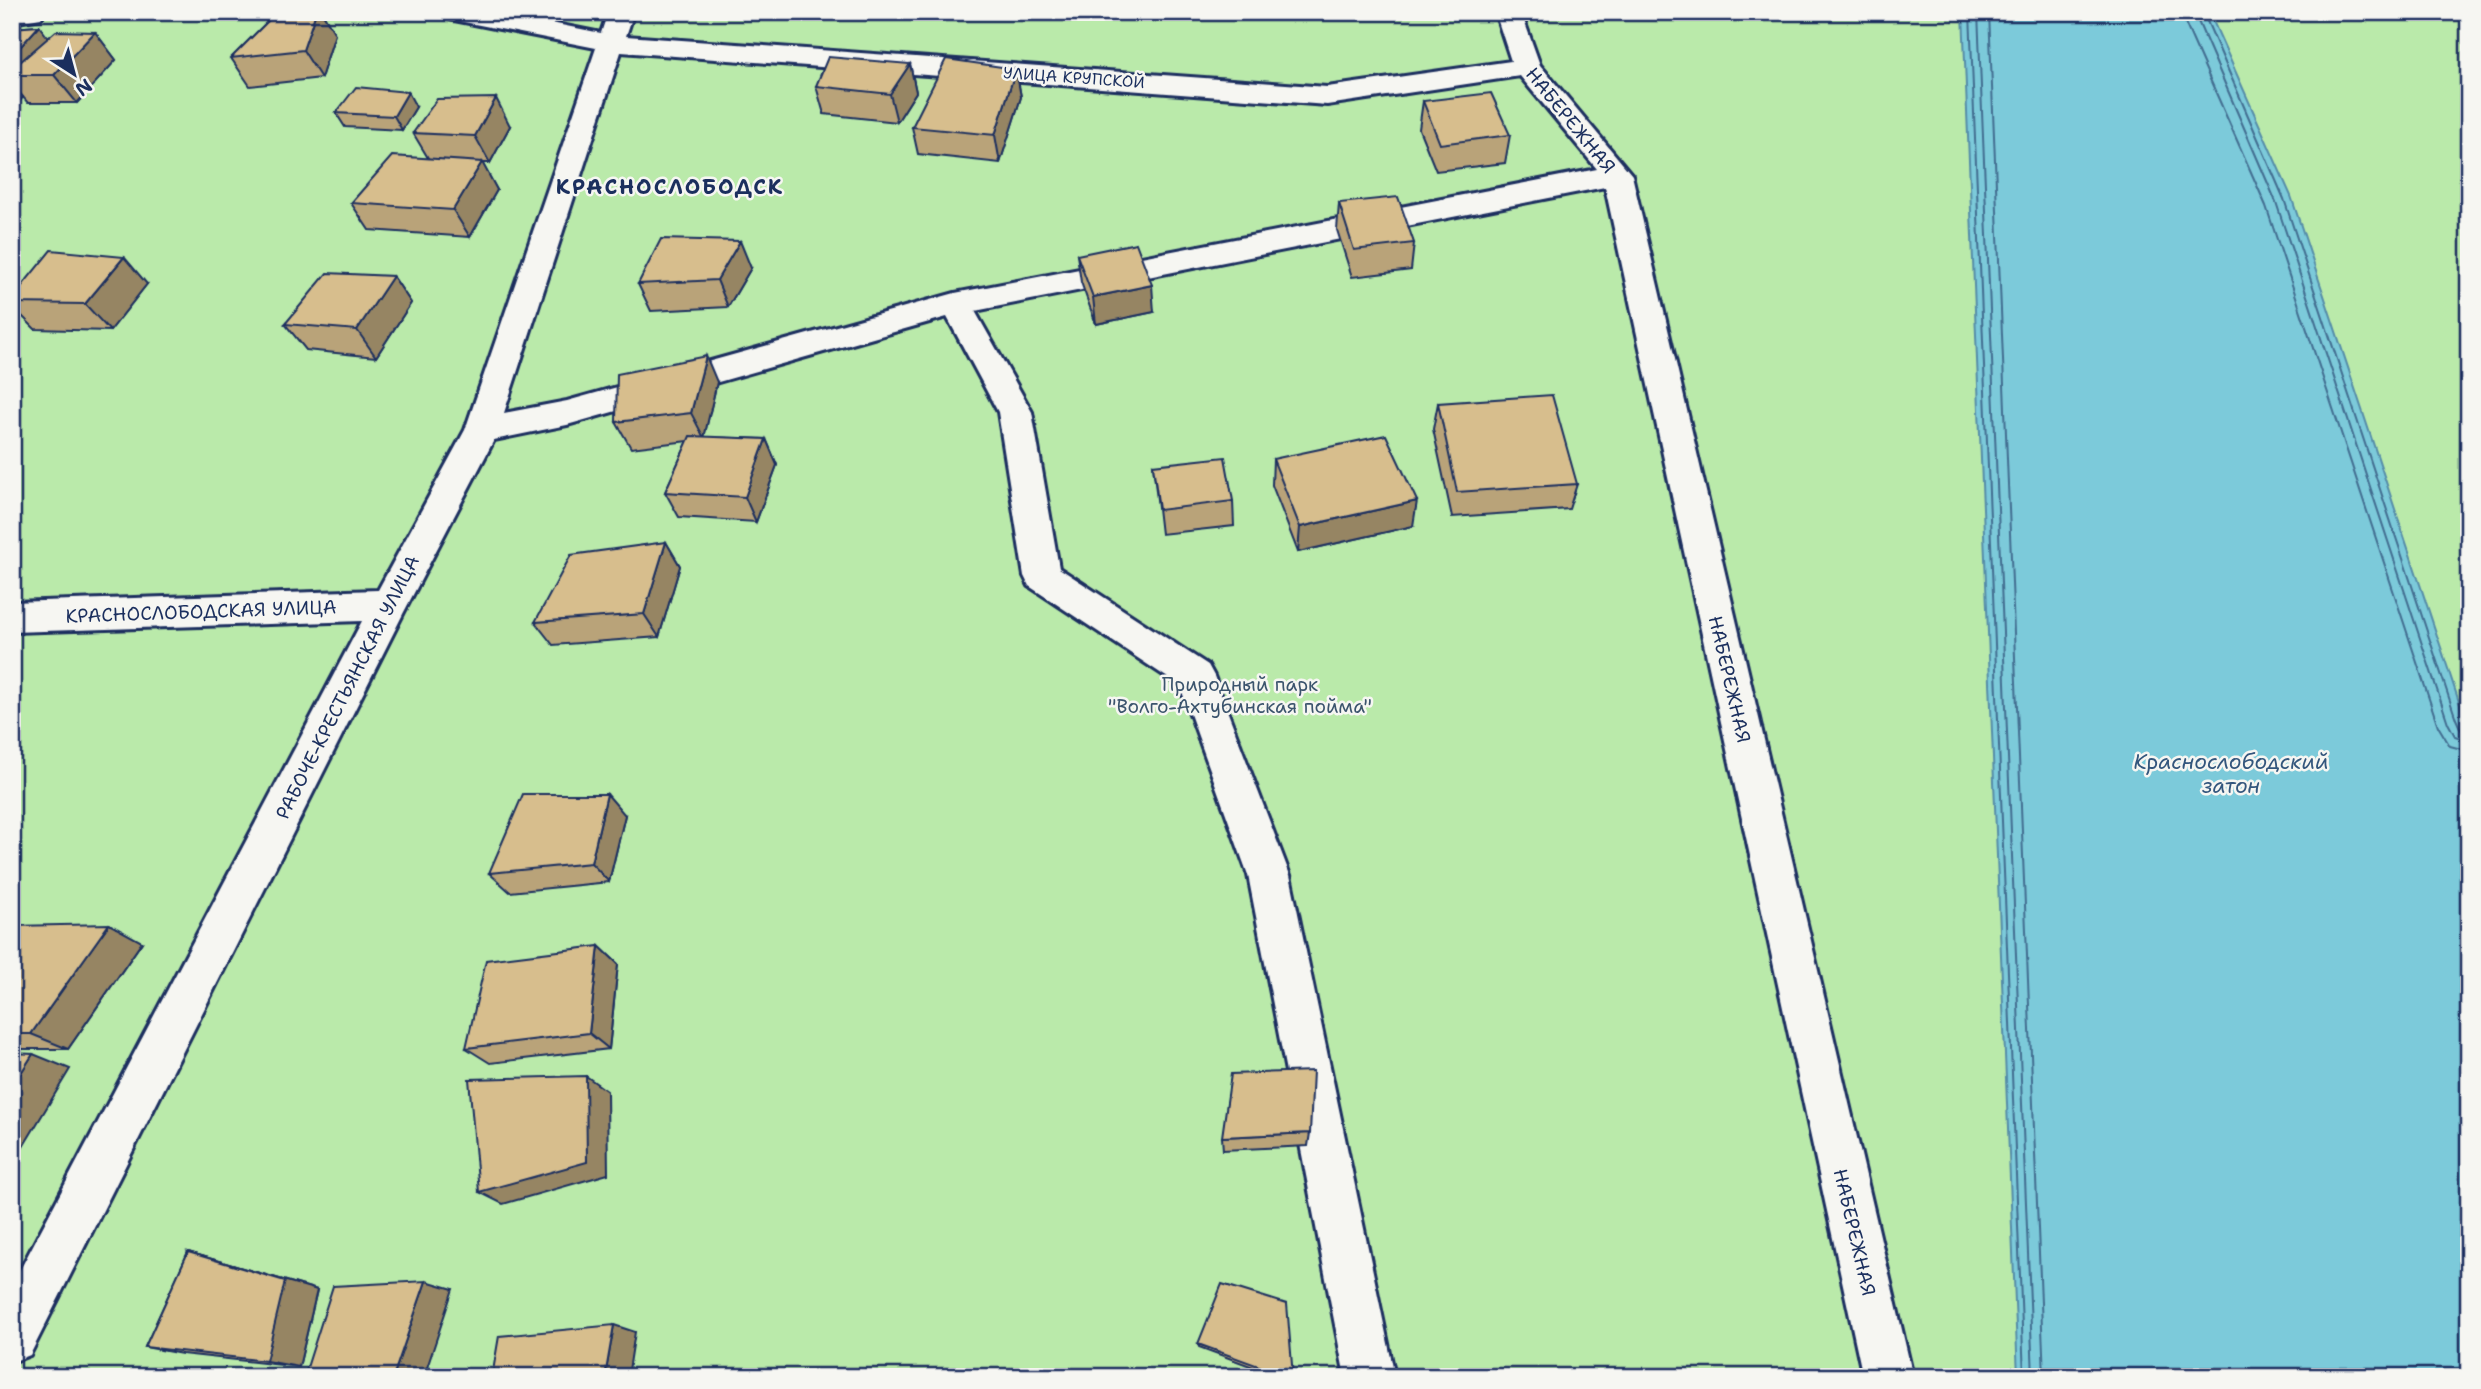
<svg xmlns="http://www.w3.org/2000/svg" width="2481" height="1389" viewBox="0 0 2481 1389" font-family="'Shantell Sans',sans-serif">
<rect width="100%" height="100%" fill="#f0ebde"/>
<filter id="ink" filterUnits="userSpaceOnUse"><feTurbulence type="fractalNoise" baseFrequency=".0143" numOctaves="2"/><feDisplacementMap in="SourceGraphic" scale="14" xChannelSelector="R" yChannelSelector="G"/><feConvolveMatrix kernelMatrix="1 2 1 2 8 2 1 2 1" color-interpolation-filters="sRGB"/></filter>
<g filter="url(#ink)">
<!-- green -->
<rect fill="#baeaaa" stroke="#6a8c84" stroke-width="2" x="12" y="12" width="2457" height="1365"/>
<!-- water -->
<path fill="#7ccada" stroke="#558ca8" stroke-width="2" d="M1963,12H2209L2291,196L2469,732V1377H2018Z"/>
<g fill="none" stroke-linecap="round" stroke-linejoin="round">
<!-- shore -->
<g stroke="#426d90" stroke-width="2">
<path d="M1970,12L2024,1377"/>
<path d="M1978,12L2033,1377"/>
<path d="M1989,12L2044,1377"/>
<path d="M2184,12L2186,25L2266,206L2438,726L2450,746L2469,751"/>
<path d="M2194,12L2276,202L2448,723L2455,736L2469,741"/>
<path d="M2203,12L2284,199L2456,719L2461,730L2469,732"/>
</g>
<!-- minor casing -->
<g stroke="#1b2f5e" stroke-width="6">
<g id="minor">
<path d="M12,12H45L41,18L12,23Z"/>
<path d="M441,12H496L601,33L608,12H634L626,36L1327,87L1511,61L1495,12H1521L1540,65L1632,175L1913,1377H1863L1605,187L975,311L1032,412L1059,568L1208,665L1214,676L1290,875L1395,1377H1345L1248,875L1180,686L1029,586L1024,576L998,412L947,317L567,425L494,440L404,612L30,1355L12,1362V1285L362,621L12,632V602L378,590L465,430L596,48L454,20L445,18ZM621,52L1327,105L1520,76L1597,169L955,293L567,401L504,413Z"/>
</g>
</g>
<!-- minor -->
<use href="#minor" fill="#f6f6f2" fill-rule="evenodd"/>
</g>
<!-- wall -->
<g fill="#b9a379" stroke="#1b2f5e" stroke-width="2">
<path d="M277,12H322L335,34L321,78L250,86L231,58Z"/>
<path d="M1269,12H1304L1270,16Z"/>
<path d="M39,26L48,38L95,32L116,60L77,103H28L23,97L17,104L12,105V28Z"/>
<path d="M910,64L916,92L897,122L824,114L816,86Z"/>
<path d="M1016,69L1021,97L1000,163L918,154L912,127Z"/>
<path d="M1423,101L1510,135L1505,163L1436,171L1419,129Z"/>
<path d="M416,107L402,130L345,127L336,113Z"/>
<path d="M510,126L490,163H482L497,190L470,237L369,230L351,203L428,158L413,133Z"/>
<path d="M1339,203L1414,243L1411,270L1352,277L1337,230Z"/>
<path d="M1077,255L1154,312L1096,324L1081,282Z"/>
<path d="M751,268L728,307L651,311L638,284Z"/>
<path d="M393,276L411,303L376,357L306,350L285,324Z"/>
<path d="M147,284L110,331L35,329L12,306V298Z"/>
<path d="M717,382L704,437L766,439L777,465L756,522L679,517L665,492L688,441L631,448L616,422Z"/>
<path d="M1438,403L1577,484L1569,509L1452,517L1433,429Z"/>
<path d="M1273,459L1413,526L1298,552L1272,485Z"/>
<path d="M1153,465L1233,501L1234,526L1161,534Z"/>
<path d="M666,542L680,566L659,637L553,645L535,622Z"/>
<path d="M625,815L609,882L510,892L489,873Z"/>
<path d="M12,926L142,942L68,1049H12Z"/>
<path d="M599,946L618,964L609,1049L490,1063L466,1048Z"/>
<path d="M1310,1133L1308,1146L1223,1150L1222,1137Z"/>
<path d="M188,1252L317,1290L299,1367L182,1354L145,1347Z"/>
<path d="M1198,1344L1293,1377H1280L1199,1347Z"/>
</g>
<!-- shaded-wall -->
<g fill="#968563" stroke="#1b2f5e" stroke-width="2">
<path d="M316,12H322L335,34L321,78L303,50Z"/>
<path d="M39,26L61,54L12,75V56Z"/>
<path d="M95,32L116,60L77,103L54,75Z"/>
<path d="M910,64L916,92L897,122L890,94Z"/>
<path d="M1016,69L1021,97L1000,163L995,135Z"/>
<path d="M12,84L23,97L17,104L12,105Z"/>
<path d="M408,92L416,107L402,130L394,116Z"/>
<path d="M496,98L510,126L490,163L475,136Z"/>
<path d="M482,162L497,190L470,237L453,210Z"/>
<path d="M740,241L751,268L728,307L717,280Z"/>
<path d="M124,257L147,284L110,331L85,304Z"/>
<path d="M393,276L411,303L376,357L357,330Z"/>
<path d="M1152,285L1154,312L1096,324L1093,297Z"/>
<path d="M706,356L717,382L704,438L691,413Z"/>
<path d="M766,439L777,465L756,522L745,497Z"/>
<path d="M1417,501L1413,526L1298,552L1300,527Z"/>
<path d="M666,542L680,566L659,637L644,614Z"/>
<path d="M607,794L625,815L609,882L591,863Z"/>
<path d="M109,924L142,942L68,1049L31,1034Z"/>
<path d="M599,946L618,964L609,1049L589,1033Z"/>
<path d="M33,1054L70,1069L15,1160L12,1159V1087Z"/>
<path d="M586,1076L607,1091L608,1174L503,1204L479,1192Z"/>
<path d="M188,1252L317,1290L299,1367L266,1361Z"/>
<path d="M426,1281L453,1289L424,1377H393Z"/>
<path d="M614,1325L635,1332L628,1377H605Z"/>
</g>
<!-- building -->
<g fill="#d7be8d" stroke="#1b2f5e" stroke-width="2">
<path d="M277,12H316L303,50L231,58Z"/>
<path d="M39,26L12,56V28Z"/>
<path d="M56,31L95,32L54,75H12V69Z"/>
<path d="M828,57L910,64L890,94L816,86Z"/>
<path d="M946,59L1016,69L995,135L912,127Z"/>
<path d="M356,87L408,92L394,116L336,113Z"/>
<path d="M1491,93L1510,135L1440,144L1423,101Z"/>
<path d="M496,98L475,136L413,133L437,99Z"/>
<path d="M392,156L482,162L453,210L351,203Z"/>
<path d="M1398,197L1414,243L1354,250L1339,203Z"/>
<path d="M661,239L740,241L717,280L638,284Z"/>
<path d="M1136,243L1152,285L1093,297L1077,255Z"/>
<path d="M51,250L124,257L85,304L12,303V298Z"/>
<path d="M327,273L393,276L357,330L285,324Z"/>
<path d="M706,356L691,413L616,422L617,374Z"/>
<path d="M1552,395L1577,484L1457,492L1438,403Z"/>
<path d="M1386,435L1417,501L1300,527L1273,459Z"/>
<path d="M690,436L766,439L745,497L665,492Z"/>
<path d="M1225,457L1233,501L1159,510L1153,465Z"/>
<path d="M666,542L644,614L535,622L571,555Z"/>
<path d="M523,794H607L591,863L489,873Z"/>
<path d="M109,924L31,1034H12V926Z"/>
<path d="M599,946L589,1033L466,1048L486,960Z"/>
<path d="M12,1053L33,1054L12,1087Z"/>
<path d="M1313,1071L1310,1133L1222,1137L1231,1074Z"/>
<path d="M586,1076L587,1162L479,1192L469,1079Z"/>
<path d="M188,1252L285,1281L266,1361L145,1347Z"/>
<path d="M426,1281L393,1377H304L333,1286Z"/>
<path d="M1222,1284L1287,1304L1293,1377H1289L1198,1344Z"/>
<path d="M614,1325L605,1377H492L499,1336Z"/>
</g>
</g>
<g text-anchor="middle" stroke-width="5" stroke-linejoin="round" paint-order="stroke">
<!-- far-street labels -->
<g font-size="16" fill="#1b2f5e" stroke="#f6f6f2">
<text transform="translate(1074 77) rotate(4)" y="6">УЛИЦА КРУПСКОЙ</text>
</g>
<!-- street labels -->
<g font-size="19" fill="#1b2f5e" stroke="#f6f6f2">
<text transform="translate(1571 120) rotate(51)" y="7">НАБЕРЕЖНАЯ</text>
<text transform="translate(201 611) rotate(-2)" y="7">КРАСНОСЛОБОДСКАЯ УЛИЦА</text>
<text transform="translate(1730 679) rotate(77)" y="7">НАБЕРЕЖНАЯ</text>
<text transform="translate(347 687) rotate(-63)" y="7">РАБОЧЕ-КРЕСТЬЯНСКАЯ УЛИЦА</text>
<text transform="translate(1855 1232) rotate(77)" y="7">НАБЕРЕЖНАЯ</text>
</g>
<!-- park labels -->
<g font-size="19" fill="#3b546d" stroke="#f6f6f2">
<text x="1240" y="691">Природный парк<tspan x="1240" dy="22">"Волго-Ахтубинская пойма"</tspan></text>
</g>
<!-- far-district labels -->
<g font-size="21" font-weight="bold" letter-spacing="2" fill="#1b2f5e" stroke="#f6f6f2">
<text x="670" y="194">КРАСНОСЛОБОДСК</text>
</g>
<!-- water labels -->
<g font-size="21" font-style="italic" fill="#33567d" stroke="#f6f6f2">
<text x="2231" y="769">Краснослободский<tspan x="2231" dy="24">затон</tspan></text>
</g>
</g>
<!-- margin -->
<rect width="2481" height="1389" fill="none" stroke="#f6f6f2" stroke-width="42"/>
<rect x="21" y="21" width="2439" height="1347" fill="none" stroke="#1b2f5e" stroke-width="2.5" filter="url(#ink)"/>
<!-- north arrow -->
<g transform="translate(74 74) rotate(144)" stroke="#f6f6f2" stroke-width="5" paint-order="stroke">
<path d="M0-5L12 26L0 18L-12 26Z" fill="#1b2f5e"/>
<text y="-10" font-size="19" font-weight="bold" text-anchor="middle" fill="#1b2f5e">N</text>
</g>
</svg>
